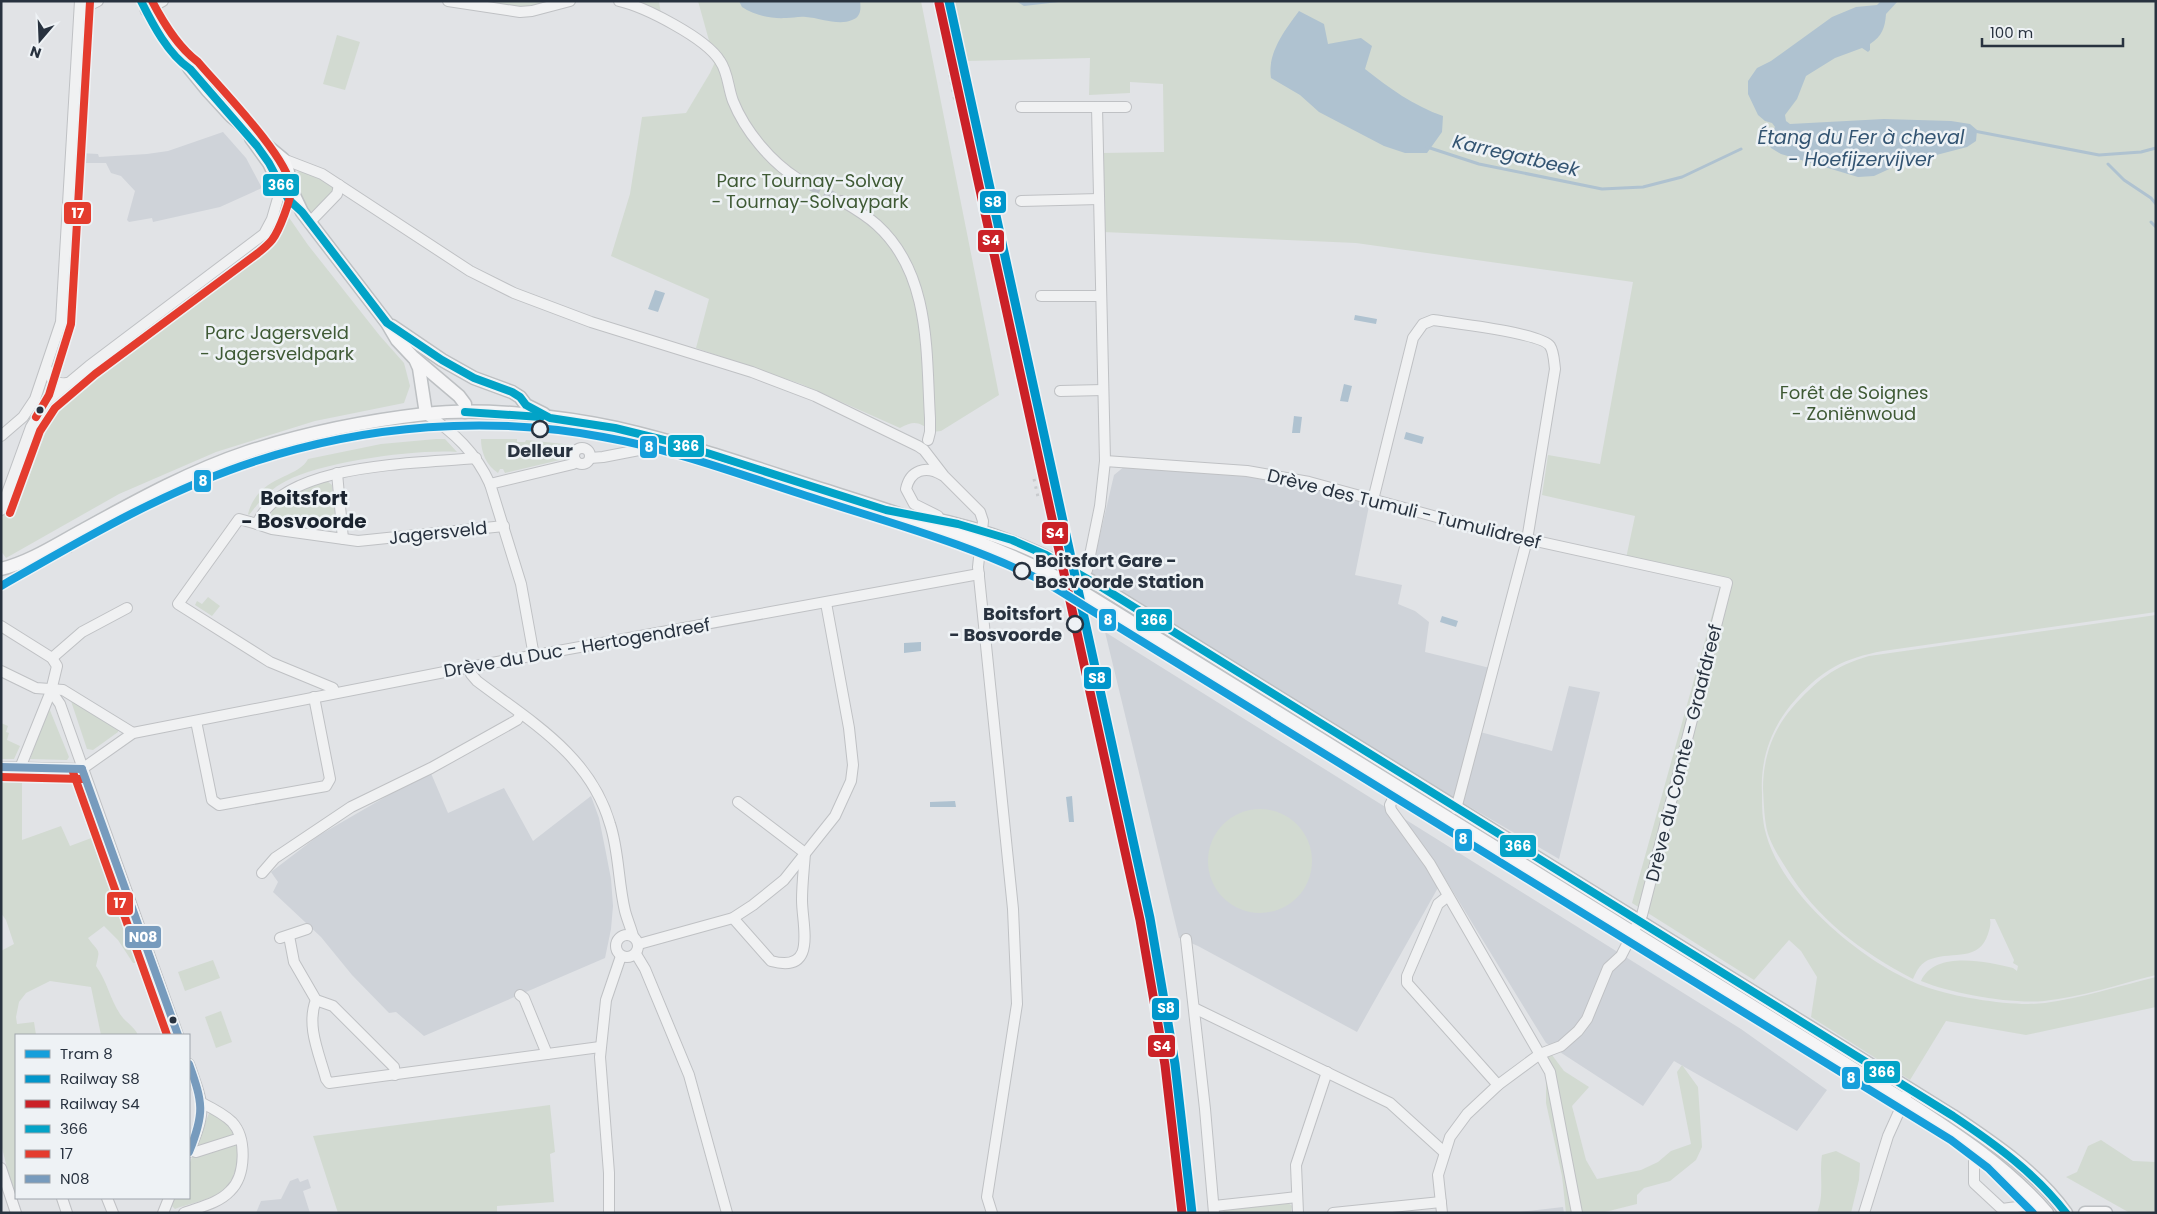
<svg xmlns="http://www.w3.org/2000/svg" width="2157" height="1214" viewBox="0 0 2157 1214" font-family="Poppins,sans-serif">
<rect width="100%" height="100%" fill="#e1e3e6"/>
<!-- built -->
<g fill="#cfd3d9">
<path d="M223,132L246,158L262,188L220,207L153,222L152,218L129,222L127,220L135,191L121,176L111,173L106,163H79V153L98,154L99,157L147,154L168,151Z"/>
<path d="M1125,466L1249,473L1370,501L1355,575L1402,585L1398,604L1415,611L1429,622L1425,652L1490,668L1480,732L1552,751L1569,686L1600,692L1559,859L1355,740L1090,578L1114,475Z"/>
<path d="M1105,632L1741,1029L1827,1090L1797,1131L1674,1061L1643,1106L1546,1043L1444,877L1357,1032L1198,946L1179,938Z"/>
<path d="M430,771L448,813L504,788L533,841L591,796L599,818L605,848L611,879L613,906L611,929L605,958L424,1036L396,1012L389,1013L352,975L321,937L273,892L278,882L271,872L318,836Z"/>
<path d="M298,1178L300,1182L308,1179L311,1188L303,1191L310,1213H256L261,1201L281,1199L290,1181Z"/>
<path d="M1563,1207L1564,1213H1510Z"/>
</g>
<!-- green -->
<g fill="#d2dad1">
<path d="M459,1H555L530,8L505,7Z"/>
<path d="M634,1H659L661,15Z"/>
<path d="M698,1H921L999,395L941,431L932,432C919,422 915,420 900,428L801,384L696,348L709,299L611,256L630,194L642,117L686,113L710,73L715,62Z"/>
<path d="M955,1H2156V612L1883,651C1844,658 1822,670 1796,699C1772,725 1760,758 1762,793C1762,806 1762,820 1766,834C1783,897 1869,968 1929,988C1959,998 2015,1007 2045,1003C2082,998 2119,986 2156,977V1007L2026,1035L1946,1021L1910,1080L1811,1017L1817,977L1801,951L1789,940L1754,980L1632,903L1720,586L1625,563L1635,516L1542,495L1548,455L1600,464L1633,282L1356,243L1103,232L1102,153L1164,152L1163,84L1130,82V93L1089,95L1090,58L967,61Z"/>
<path d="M337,35L360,42L345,90L323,84Z"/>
<path d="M300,171L312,173L334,188V191L314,212L306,211L304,208L292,174Z"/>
<path d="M281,206L308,245L380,336L404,363L410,386L404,403L315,421L216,452L119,494L6,558L1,551V512L32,430L52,400L270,244Z"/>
<path d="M436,439H445L457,452C415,449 322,462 286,481C270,489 260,501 249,515L248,514C258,475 298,479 308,459L381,444Z"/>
<path d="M481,439H517V442H525L526,440L583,446L575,449L568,460L565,461L564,459L505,473L503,469H500L498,473C486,465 481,452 481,439Z"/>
<path d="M327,481L332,485L336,525L334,529L279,523L271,517L272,507L296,490Z"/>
<path d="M1103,594L1133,615L1590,896L1588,899L1100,598Z"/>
<path d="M208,597L220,606L212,616L195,605L197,601L202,604Z"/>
<path d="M2156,615V975C2119,984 2082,997 2044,1001C2010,1004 1953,994 1921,981C1935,950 1987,962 2013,968L2017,971L2018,966L2013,963L2014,960L1995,919H1990C1991,924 1990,928 1988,934C1979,962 1954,951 1931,959C1921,962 1917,970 1913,979C1861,952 1816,918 1786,868C1779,857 1772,846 1768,834C1764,820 1764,804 1763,789C1763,759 1772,731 1792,708C1816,681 1834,666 1869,656Z"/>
<path d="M71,701L118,729V732L93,750L87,749Z"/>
<path d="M49,708L69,757L67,760L30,759Z"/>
<path d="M1,723L8,726L6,732L9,733L7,740L20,746L14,759H1Z"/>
<path d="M1,776L22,777V840L61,826L70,846L94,837L141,963H133L118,940L104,926L88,938C100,954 100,948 96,966C107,981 110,999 120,1014C125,1022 134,1026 138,1035H101L91,987L50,981L26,993L19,1002L16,1017L17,1024L34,1022L36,1035H16V1193L9,1176L1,1144V951L14,944L6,920L1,913Z"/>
<circle cx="1260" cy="861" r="52"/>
<path d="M213,960L220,978L185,991L178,972Z"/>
<path d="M221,1011L232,1042L216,1048L205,1017Z"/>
<path d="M1552,1055L1564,1071L1589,1087L1572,1106L1586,1160L1597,1179L1641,1170L1658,1162L1671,1151L1691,1144L1677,1072L1682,1065L1698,1087L1702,1147L1696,1160L1670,1181L1644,1188L1637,1195V1204L1601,1213H1566L1562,1176L1546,1103V1057Z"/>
<path d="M550,1105L555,1152L550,1154L554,1202L497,1206V1213H338L313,1136Z"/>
<path d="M209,1113C213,1115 219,1116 223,1119C245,1136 242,1174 222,1191C212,1199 188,1204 175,1209L172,1206L175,1198H189V1165Z"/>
<path d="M2101,1140L2133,1161L2156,1162V1213H2130L2066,1177L2077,1172L2088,1146Z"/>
<path d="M1836,1151L1860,1163L1859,1180L1851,1213H1817C1825,1195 1819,1174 1822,1155Z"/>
<path d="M1286,1201L1292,1206L1291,1213H1223L1224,1210Z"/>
</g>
<!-- water -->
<g fill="#afc2d0">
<path d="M739,1H860C861,9 861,17 852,20C839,26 820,18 806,17C799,16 793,18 786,18C771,19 754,15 742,7Z"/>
<path d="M1016,1H1067L1024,6Z"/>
<path d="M1881,1H1898L1886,14C1885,28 1882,36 1870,44V50L1868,52L1862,48L1835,58L1806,76L1797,99L1785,115L1786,121L1790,124L1884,119L1951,121L1970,124L1977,130L1976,141L1967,147L1898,165L1874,176L1858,177L1781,154L1771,148L1767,141L1775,127L1772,123L1765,121L1758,115L1748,94V81L1757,68L1771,61L1832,17L1856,7L1877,5Z"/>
<path d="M1299,11L1324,24L1328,44L1361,38L1372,46L1365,69C1389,88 1414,106 1443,116L1442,132L1427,153H1405L1384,146L1319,112L1300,95L1271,78C1267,53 1285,30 1299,11Z"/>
<path d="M655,290L665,293L658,312L648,309Z"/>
<path d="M1355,315L1377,319L1376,324L1354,320Z"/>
<path d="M1344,384L1352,386L1348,402L1340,401Z"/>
<path d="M1294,416L1302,417L1300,433H1292Z"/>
<path d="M1406,432L1424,437L1422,444L1404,439Z"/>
<path d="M1442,616L1458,621L1456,627L1440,622Z"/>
<path d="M921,642V651L904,653V643Z"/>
<path d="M1072,796L1074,822H1069L1066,797Z"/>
<path d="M955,801L956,807H930V802Z"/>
</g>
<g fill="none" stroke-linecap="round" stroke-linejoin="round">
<!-- stream -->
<g stroke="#afc2d0" stroke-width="3">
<path d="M1974,131L2099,155L2141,152L2156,148"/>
<path d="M1763,145L1768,144L1771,142"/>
<path d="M1427,147L1479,164L1602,189L1643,187L1682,177L1741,149"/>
<path d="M2108,164L2124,180L2151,198L2156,204"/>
<path d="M2151,222L2156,227"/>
</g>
<!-- minor-tunnel -->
<path stroke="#bcc0c5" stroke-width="10" stroke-dasharray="10 5" stroke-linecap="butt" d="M798,179L842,201"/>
<!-- minor casing -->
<g stroke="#bfc1c4" stroke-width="12">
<g id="minor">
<path d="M448,1L520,12L532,11L570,1"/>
<path d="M619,1C645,7 706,38 720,61C728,72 728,88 733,101C745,131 771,162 798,179"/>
<path d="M80,10L98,1"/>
<path d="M147,10L163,1"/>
<path d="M1021,107H1126"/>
<path d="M283,159L322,174L470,271L514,293L591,322L752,372L815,396L918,446L924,450L944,476L980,512L983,521L978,567L1013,909L1017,1004L987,1197L992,1213"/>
<path d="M842,201C854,208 866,215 877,225C931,274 926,352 930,418V432L928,440"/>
<path d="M1021,201L1099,199"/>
<path d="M309,223L337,194L339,185"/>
<path d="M1041,296H1101"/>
<path d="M47,369C50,379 56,385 67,383"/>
<path d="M1060,391L1103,390"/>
<path d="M426,414C454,432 476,453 490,484L521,584L534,656"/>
<path d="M1,436L23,417L35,399L61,322L80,1"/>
<circle cx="582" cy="456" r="8"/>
<path d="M476,458C417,464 283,462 257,524L272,529L358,541L504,526"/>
<path d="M590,458L603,457L675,443"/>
<path d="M1105,461L1247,471L1309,482L1477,528L1727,583L1642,915L1621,956L1608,968L1587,1019L1578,1031L1561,1046L1540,1054L1498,1085L1467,1114L1450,1137L1438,1175L1442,1213"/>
<path d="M337,473L343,539"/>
<path d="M490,484L573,464L576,461"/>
<path d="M1373,500L1413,338L1423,324L1433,320C1453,323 1541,333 1550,346C1554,352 1554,362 1555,369L1527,540L1456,809"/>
<path d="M1,510L31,427L47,401L89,366L264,234L272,219L281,188"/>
<path d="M938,516L914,504L906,489C910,470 926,465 942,475"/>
<path d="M257,524L239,519L178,604L270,662L333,688L334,693"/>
<path d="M1083,577L1087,570L1100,506L1105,461L1097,107"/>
<path d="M1,626L52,658L57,666L51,691L20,768"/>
<path d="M52,658L82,632L127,608"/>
<path d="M470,667L471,674L477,681C531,722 590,755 610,824C619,851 618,882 625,911C627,919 631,928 633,936"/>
<path d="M1,671L36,688L63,690L133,733"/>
<path d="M51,691L60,704L178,1035"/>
<path d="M196,721L212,800L219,805L326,786L330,779L314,697"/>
<path d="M1,767L82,769"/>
<path d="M82,769L133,733L470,667L979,574"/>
<path d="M1399,787L1390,805L1391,810L1430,864L1550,1072L1577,1213"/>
<path d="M262,873L275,858L351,807L431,768L517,720L521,714"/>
<path d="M1448,896L1438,904L1407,976V983L1498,1085"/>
<path d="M733,918L771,961C818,974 802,926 802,900C802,884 804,868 805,853L738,802"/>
<circle cx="627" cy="946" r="11"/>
<path d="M289,936L294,962L316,1000L333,1006L394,1067L395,1075"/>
<path d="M280,938L307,929"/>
<path d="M1186,939L1205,1109L1214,1213"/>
<path d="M639,944L733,918L753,905L784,880L835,816L851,781L853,765L849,728L826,603"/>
<path d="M636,954L645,969L689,1075L727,1213"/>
<path d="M520,995L524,998L547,1054"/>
<path d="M316,1000C306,1026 319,1053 326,1079L329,1083L600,1047"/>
<path d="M1194,1008L1390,1103L1444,1152"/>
<path d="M189,1064C204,1107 207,1109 189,1152"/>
<path d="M1974,1148V1183L2002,1209L2039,1204"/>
<path d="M190,1150L196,1152L240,1138"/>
<path d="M1,1168L16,1213"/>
<path d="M62,1198L67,1213"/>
<path d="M107,1198L113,1213"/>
<path d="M1214,1206L1297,1197"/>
<path d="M163,1213L169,1198"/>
<path d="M184,1213C200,1207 219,1203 230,1191C246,1176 247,1138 232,1122C224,1114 212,1108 202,1103"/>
<path d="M609,1213V1173L600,1057L606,1000L621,956"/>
<path d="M1298,1213L1296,1165L1327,1072"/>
<path d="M1333,1213L1441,1202"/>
<path d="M1864,1213L1888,1136L1907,1094"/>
</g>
</g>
<!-- major casing -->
<g stroke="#bdc0c3" stroke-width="15">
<g id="major">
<path d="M147,10L154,11L190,69L208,91L231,116L283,159L288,172L291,189L302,212L387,323L397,340L413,357L459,396L465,404V412"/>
<path d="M251,138L269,163L281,188L292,203"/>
<path d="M392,326L442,360L474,378L512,392L520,397L526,405L544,414"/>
<path d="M415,359L419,368L426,414"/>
<path d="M925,517C995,531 1043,552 1103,588L1953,1116C1993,1143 2037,1172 2066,1213"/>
<path d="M1,569C30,562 57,544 83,530C136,501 190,471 247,452C305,433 365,421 425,414C482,407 561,416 617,428C687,444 756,468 824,490C908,517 995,543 1073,586L1904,1100C1954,1132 2008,1167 2047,1213"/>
<path d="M2085,1213H2106"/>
</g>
</g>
<!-- minor -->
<use href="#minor" stroke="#f0f1f2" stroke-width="10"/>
<!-- major -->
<use href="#major" stroke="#f5f5f6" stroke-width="12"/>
<!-- tram -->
<path stroke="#c9cbce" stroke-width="1" d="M49,560L72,552"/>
<!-- rail -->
<g stroke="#c9cbce" stroke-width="3" stroke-dasharray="2.5 5" stroke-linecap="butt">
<path d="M936,1L955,102"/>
<path d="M943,1L965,101"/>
<path d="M1046,476L1050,495"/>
<path d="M1034,479L1038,497"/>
<path d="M1164,1017L1177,1106L1187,1213"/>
</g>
<!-- bus-1 casing -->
<g stroke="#eef2f5" stroke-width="11">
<g id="bus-1">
<path d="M141,1C153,25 168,54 190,69L257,146L269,163L288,199L302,212L387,323L442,360L474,378L512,392L520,397L526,405L550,418L615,428L676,443L886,510L958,524L1012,540L1046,555L1103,588L1953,1116C1995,1144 2035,1173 2066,1213"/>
<path d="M465,412L541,417"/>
</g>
</g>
<!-- bus-2 casing -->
<g stroke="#eef2f5" stroke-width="11">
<g id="bus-2">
<path d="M36,417L49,395L71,324L90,2"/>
<path d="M10,513L40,431L55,408L95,374L258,253C263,249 268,245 272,240C279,231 292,198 291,187C287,156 220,88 198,62C178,47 164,24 152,1"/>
<path d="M73,772L167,1035"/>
<path d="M1,777L82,779"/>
</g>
</g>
<!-- bus-3 casing -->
<g stroke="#eef2f5" stroke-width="11">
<g id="bus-3">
<path d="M1,767L82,769"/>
<path d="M82,769L178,1035"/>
<path d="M189,1064C203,1103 205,1113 189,1152"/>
</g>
</g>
<!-- bus-1 -->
<use href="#bus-1" stroke="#02a3c7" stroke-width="8"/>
<!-- bus-2 -->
<use href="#bus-2" stroke="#e43c2e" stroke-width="8"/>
<!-- bus-3 -->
<use href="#bus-3" stroke="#779bbd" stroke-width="8"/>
<!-- rail-1 casing -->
<g stroke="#eef2f5" stroke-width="12">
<path id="rail-1" d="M949,1L1150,918L1175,1064L1192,1213"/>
</g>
<!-- rail-2 casing -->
<g stroke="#eef2f5" stroke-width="12">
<path id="rail-2" d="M939,3L1140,920L1165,1065L1182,1213"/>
</g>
<!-- rail-1 -->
<use href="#rail-1" stroke="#0096cb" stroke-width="9"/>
<!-- rail-2 -->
<use href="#rail-2" stroke="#cb2127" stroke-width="9"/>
<!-- tram-1 casing -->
<g stroke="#eef2f5" stroke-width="11">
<path id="tram-1" d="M1,586C83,539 166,490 256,461C367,425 488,415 603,437C671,449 736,473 801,494C886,522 973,544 1052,586L1951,1140L1988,1168L2033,1213"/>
</g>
<!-- tram-1 -->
<use href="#tram-1" stroke="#169fdb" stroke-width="8"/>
</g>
<!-- markers -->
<g fill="#28323f" stroke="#eef2f5" stroke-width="2">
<circle cx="40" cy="410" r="4.5"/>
<circle cx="173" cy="1020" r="4.5"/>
</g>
<g fill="#eef2f5" stroke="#28323f" stroke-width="2.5">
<circle cx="540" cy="429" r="8"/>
<circle cx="1022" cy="571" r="8"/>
<circle cx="1075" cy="624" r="8"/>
</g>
<g text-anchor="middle" stroke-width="5" stroke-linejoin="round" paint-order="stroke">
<!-- park labels -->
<g font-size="18" fill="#3f5a35" stroke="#eef2f5">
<text x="810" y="187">Parc Tournay-Solvay<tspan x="810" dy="21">- Tournay-Solvaypark</tspan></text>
<text x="277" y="339">Parc Jagersveld<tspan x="277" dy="21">- Jagersveldpark</tspan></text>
<text x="1854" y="399">Forêt de Soignes<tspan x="1854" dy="21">- Zoniënwoud</tspan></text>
</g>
<!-- stop labels -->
<g font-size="18" font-weight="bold" fill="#28323f" stroke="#eef2f5">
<text x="540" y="457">Delleur</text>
<text x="1035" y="567" text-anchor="start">Boitsfort Gare -<tspan x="1035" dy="21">Bosvoorde Station</tspan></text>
<text x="1062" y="620" text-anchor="end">Boitsfort<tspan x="1062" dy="21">- Bosvoorde</tspan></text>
</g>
<!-- street labels -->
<g font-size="18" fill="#28323f" stroke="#eef2f5">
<text transform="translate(1404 509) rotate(14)" y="6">Drève des Tumuli - Tumulidreef</text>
<text transform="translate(438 533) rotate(-6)" y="6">Jagersveld</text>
<text transform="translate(577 648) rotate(-10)" y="6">Drève du Duc - Hertogendreef</text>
<text transform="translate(1684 753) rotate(-76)" y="6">Drève du Comte - Graafdreef</text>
</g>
<!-- water labels -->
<g font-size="19" font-style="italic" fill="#335472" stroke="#eef2f5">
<text x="1861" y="144">Étang du Fer à cheval<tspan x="1861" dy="22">- Hoefijzervijver</tspan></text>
<text transform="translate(1516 155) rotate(13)" y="7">Karregatbeek</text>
</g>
<!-- quarter labels -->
<g font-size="20" font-weight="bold" fill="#1a232f" stroke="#eef2f5">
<text x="304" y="505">Boitsfort<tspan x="304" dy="23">- Bosvoorde</tspan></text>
</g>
</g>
<g stroke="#eef2f5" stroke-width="2">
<rect x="262" y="173" width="38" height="24" rx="5" fill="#02a3c7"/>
<rect x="979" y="190" width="28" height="24" rx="5" fill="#0096cb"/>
<rect x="63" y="201" width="29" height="24" rx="5" fill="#e43c2e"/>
<rect x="977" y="229" width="28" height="24" rx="5" fill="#cb2127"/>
<rect x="667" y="434" width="38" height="24" rx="5" fill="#02a3c7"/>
<rect x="639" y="435" width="19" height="24" rx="5" fill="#169fdb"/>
<rect x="193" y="469" width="19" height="24" rx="5" fill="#169fdb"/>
<rect x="1041" y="521" width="28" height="24" rx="5" fill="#cb2127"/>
<rect x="1135" y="608" width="38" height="24" rx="5" fill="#02a3c7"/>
<rect x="1098" y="608" width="19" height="24" rx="5" fill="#169fdb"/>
<rect x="1083" y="666" width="29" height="24" rx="5" fill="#0096cb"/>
<rect x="1454" y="828" width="19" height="24" rx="5" fill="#169fdb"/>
<rect x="1499" y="834" width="38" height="24" rx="5" fill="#02a3c7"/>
<rect x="106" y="891" width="28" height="25" rx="5" fill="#e43c2e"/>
<rect x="124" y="925" width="38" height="24" rx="5" fill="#779bbd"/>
<rect x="1151" y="997" width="29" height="24" rx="5" fill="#0096cb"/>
<rect x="1147" y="1034" width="29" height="24" rx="5" fill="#cb2127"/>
<rect x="1863" y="1060" width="38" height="24" rx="5" fill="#02a3c7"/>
<rect x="1841" y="1066" width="20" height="24" rx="5" fill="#169fdb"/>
</g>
<g font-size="14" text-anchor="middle" font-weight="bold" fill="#fff">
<text x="281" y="190">366</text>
<text x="993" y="207">S8</text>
<text x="78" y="218">17</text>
<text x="991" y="245">S4</text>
<text x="686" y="451">366</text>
<text x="649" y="452">8</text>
<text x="203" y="486">8</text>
<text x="1055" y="538">S4</text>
<text x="1154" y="625">366</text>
<text x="1108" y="625">8</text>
<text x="1097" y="683">S8</text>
<text x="1463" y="844">8</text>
<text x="1518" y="851">366</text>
<text x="120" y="908">17</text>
<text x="143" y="942">N08</text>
<text x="1166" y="1013">S8</text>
<text x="1162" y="1051">S4</text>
<text x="1882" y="1077">366</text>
<text x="1851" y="1083">8</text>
</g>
<!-- border -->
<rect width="2157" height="1214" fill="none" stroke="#28323f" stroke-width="5"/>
<!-- legend -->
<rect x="15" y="1034" width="175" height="165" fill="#eef2f5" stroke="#9fa5ac"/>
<rect x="25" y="1050" width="25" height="8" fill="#169fdb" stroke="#9fa5ac"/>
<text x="60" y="1059" font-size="15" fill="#28323f">Tram 8</text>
<rect x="25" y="1075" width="25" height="8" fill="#0096cb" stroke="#9fa5ac"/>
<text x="60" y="1084" font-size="15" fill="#28323f">Railway S8</text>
<rect x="25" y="1100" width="25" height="8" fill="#cb2127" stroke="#9fa5ac"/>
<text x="60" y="1109" font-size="15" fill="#28323f">Railway S4</text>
<rect x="25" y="1125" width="25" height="8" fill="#02a3c7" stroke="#9fa5ac"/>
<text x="60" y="1134" font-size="15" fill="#28323f">366</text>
<rect x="25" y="1150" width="25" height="8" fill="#e43c2e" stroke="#9fa5ac"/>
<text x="60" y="1159" font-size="15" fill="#28323f">17</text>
<rect x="25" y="1175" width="25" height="8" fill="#779bbd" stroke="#9fa5ac"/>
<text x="60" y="1184" font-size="15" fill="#28323f">N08</text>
<!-- north arrow -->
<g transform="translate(40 40) rotate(199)" stroke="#eef2f5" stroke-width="4" paint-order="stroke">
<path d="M0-4L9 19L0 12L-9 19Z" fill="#28323f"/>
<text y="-8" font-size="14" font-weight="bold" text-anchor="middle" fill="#28323f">N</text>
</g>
<!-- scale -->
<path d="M1982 38v8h141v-8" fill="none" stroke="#28323f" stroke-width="2.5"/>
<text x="1990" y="38" font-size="15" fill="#28323f" stroke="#eef2f5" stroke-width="4" paint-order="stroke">100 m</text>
</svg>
